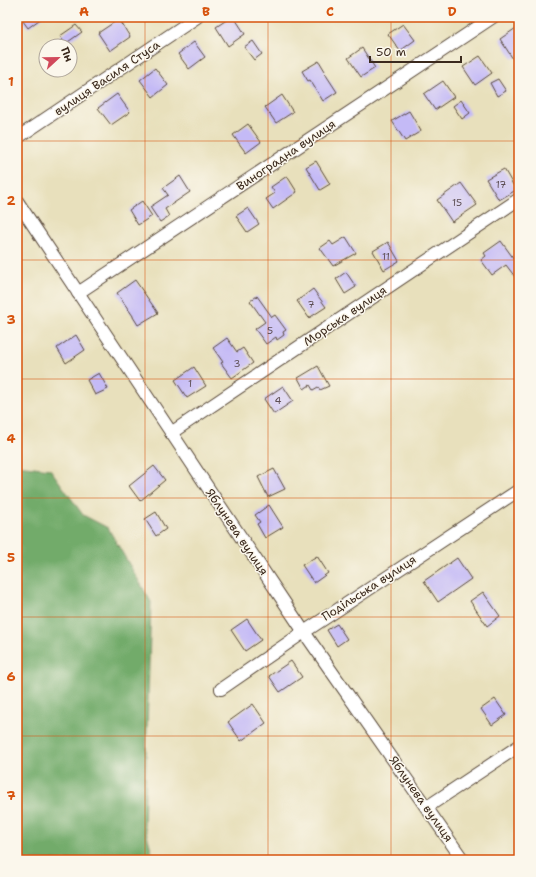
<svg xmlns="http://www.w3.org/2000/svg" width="536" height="877" viewBox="0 0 536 877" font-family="'Shantell Sans',sans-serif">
<rect width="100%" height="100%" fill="#fbf7ec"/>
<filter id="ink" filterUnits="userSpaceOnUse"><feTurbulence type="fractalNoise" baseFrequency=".025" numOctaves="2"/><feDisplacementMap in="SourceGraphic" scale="8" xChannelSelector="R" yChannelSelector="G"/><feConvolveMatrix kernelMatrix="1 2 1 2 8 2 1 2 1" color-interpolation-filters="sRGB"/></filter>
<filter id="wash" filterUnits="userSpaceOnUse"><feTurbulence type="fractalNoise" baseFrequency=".012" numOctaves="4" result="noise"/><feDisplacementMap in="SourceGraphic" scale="16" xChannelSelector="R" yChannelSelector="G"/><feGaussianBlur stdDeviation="0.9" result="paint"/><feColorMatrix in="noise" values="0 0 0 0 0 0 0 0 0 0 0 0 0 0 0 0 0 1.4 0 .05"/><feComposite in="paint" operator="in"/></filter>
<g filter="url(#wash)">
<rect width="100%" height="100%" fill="#e8e0bc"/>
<!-- forest -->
<path fill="#72ab6a" stroke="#566a44" d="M17,465L50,469L83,515L108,528L151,602L144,824L154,860H17Z"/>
<g id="blocks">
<!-- building -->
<g fill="#c4baf6">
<path d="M20,17H43L28,28Z"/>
<path d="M231,17H234L245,34L228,46L216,27Z"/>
<path d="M119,19L130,37L110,51L98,33Z"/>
<path d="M403,24L415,40L400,51L388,34Z"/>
<path d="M76,25L82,32L65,44L60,36Z"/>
<path d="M519,26V55L513,59L500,39Z"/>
<path d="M253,41L262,54L254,60L244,47Z"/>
<path d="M194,42L205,57L189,69L178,54Z"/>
<path d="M362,48L375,68L361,77L348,58Z"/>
<path d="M480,56L492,73L475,85L463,67Z"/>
<path d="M319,61L325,71L324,72L337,92L323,101L310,80L308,81L302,71Z"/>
<path d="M155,68L168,85L153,97L140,80Z"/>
<path d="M498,79L506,91L497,96L490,83Z"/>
<path d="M443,81L454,97L435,110L424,94Z"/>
<path d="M117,94L130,112L111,125L98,108Z"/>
<path d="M282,95L293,112L276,123L265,107Z"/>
<path d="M461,100L470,113L462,119L453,106Z"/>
<path d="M409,111L421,131L405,141L392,121Z"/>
<path d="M248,124L261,142L246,153L233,135Z"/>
<path d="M316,161L330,184L320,190L306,167Z"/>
<path d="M504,169L516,190L499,200L486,179Z"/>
<path d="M180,176L190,192L165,209L169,216L160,222L150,207L168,195L163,188Z"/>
<path d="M287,176L297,192L273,209L266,199L275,193L271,187Z"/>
<path d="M461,183L477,205L452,222L437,200Z"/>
<path d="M142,201L152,216L138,225L129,210Z"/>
<path d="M248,208L259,224L247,232L236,216Z"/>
<path d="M346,237L356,253L333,266L320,248L330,241L333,245Z"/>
<path d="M501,241L519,266V282L506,265L492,275L481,260L486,256L484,253Z"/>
<path d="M388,242L399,261L384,270L373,251Z"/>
<path d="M346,272L356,287L345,294L336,279Z"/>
<path d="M135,280L158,313L138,325L133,317V316L117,293Z"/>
<path d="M313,289L326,307L309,318L297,301Z"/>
<path d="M257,296L272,317L275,315L286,330L283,332L284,335L277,340L276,337L266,344L255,329L265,322L250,301Z"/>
<path d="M76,335L85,350L66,363L57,348Z"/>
<path d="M227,338L237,352L243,348L253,363L232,378L221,363L223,362L213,348Z"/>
<path d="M318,366L329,386L320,390L318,387L313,390L310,385L304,389L298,378Z"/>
<path d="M194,367L206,386L187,398L175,380Z"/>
<path d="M99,373L108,389L95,395L87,380Z"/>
<path d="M283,386L293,401L274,414L264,399Z"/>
<path d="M154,466L165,480L140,501L129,486Z"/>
<path d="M274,469L285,489L268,497L258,477Z"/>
<path d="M269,505L283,527L265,538L257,524L260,522L255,515Z"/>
<path d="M156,512L166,529L156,536L145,519Z"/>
<path d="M317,556L328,573L314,583L302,565Z"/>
<path d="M457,558L471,579L438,602L424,581Z"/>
<path d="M483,592L500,616L487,626L470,601Z"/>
<path d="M247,619L261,640L245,651L231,630Z"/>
<path d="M337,624L347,639L337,646L327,630Z"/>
<path d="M291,661L302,677L280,692L269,676Z"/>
<path d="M495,699L506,715L492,725L481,709Z"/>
<path d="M253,704L266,723L241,741L228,722Z"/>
</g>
</g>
</g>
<g filter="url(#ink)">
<use href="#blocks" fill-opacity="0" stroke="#554536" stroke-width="1"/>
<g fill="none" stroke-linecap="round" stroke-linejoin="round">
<!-- minor casing -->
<g stroke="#554536" stroke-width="14">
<g id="minor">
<path d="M17,138L197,17"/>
<path d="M17,201L304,632L463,860"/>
<path d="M78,293L493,17"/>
<path d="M171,433L519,199"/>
<path d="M221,689L304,632L519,490"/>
<path d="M427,807L519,746"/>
</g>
</g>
<!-- minor -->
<use href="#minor" stroke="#fff" stroke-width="12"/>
</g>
</g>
<!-- grid -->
<path fill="none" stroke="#d7540e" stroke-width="1" stroke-opacity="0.55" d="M145,17V860M268,17V860M391,17V860M17,141H519M17,260H519M17,379H519M17,498H519M17,617H519M17,736H519"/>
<g text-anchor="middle" stroke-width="3" stroke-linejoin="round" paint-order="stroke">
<!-- number labels -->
<g font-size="10" fill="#5d4e54">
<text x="501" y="188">17</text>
<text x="457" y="206">15</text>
<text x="386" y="260">11</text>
<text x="311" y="308">7</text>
<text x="270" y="334">5</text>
<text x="237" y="367">3</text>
<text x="190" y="387">1</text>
<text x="278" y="404">4</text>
</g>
<!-- street labels -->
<g font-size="12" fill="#3b2a1e" stroke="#fbf7ec">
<text transform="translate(107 78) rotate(-34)" y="4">вулиця Василя Стуса</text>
<text transform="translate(286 155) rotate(-34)" y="4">Виноградна вулиця</text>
<text transform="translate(345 316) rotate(-34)" y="4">Морська вулиця</text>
<text transform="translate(237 532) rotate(56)" y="4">Яблунева вулиця</text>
<text transform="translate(369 588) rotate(-33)" y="4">Подільська вулиця</text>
<text transform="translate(421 799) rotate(55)" y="4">Яблунева вулиця</text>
</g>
</g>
<!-- margin -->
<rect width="536" height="877" fill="none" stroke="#fbf7ec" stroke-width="44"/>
<!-- north arrow -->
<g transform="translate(58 58) rotate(68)"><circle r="19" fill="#fbf7ec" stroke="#aea59a"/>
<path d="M0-3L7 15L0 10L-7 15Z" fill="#d1495b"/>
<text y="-6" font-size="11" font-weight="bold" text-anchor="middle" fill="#3b2a1e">Пн</text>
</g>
<!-- scale -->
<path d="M370 56v6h91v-6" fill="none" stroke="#3b2a1e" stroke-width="2"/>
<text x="376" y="56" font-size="12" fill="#3b2a1e" stroke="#fbf7ec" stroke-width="3" paint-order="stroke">50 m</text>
<rect x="22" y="22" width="492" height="833" fill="none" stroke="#d7540e" stroke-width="1.5"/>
<g font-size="13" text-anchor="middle" font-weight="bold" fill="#d7540e">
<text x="84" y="16">A</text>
<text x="206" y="16">B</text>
<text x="330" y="16">C</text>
<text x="452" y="16">D</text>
<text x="11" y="86">1</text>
<text x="11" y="205">2</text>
<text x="11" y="324">3</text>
<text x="11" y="443">4</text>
<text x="11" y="562">5</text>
<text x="11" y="681">6</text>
<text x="11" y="800">7</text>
</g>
</svg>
